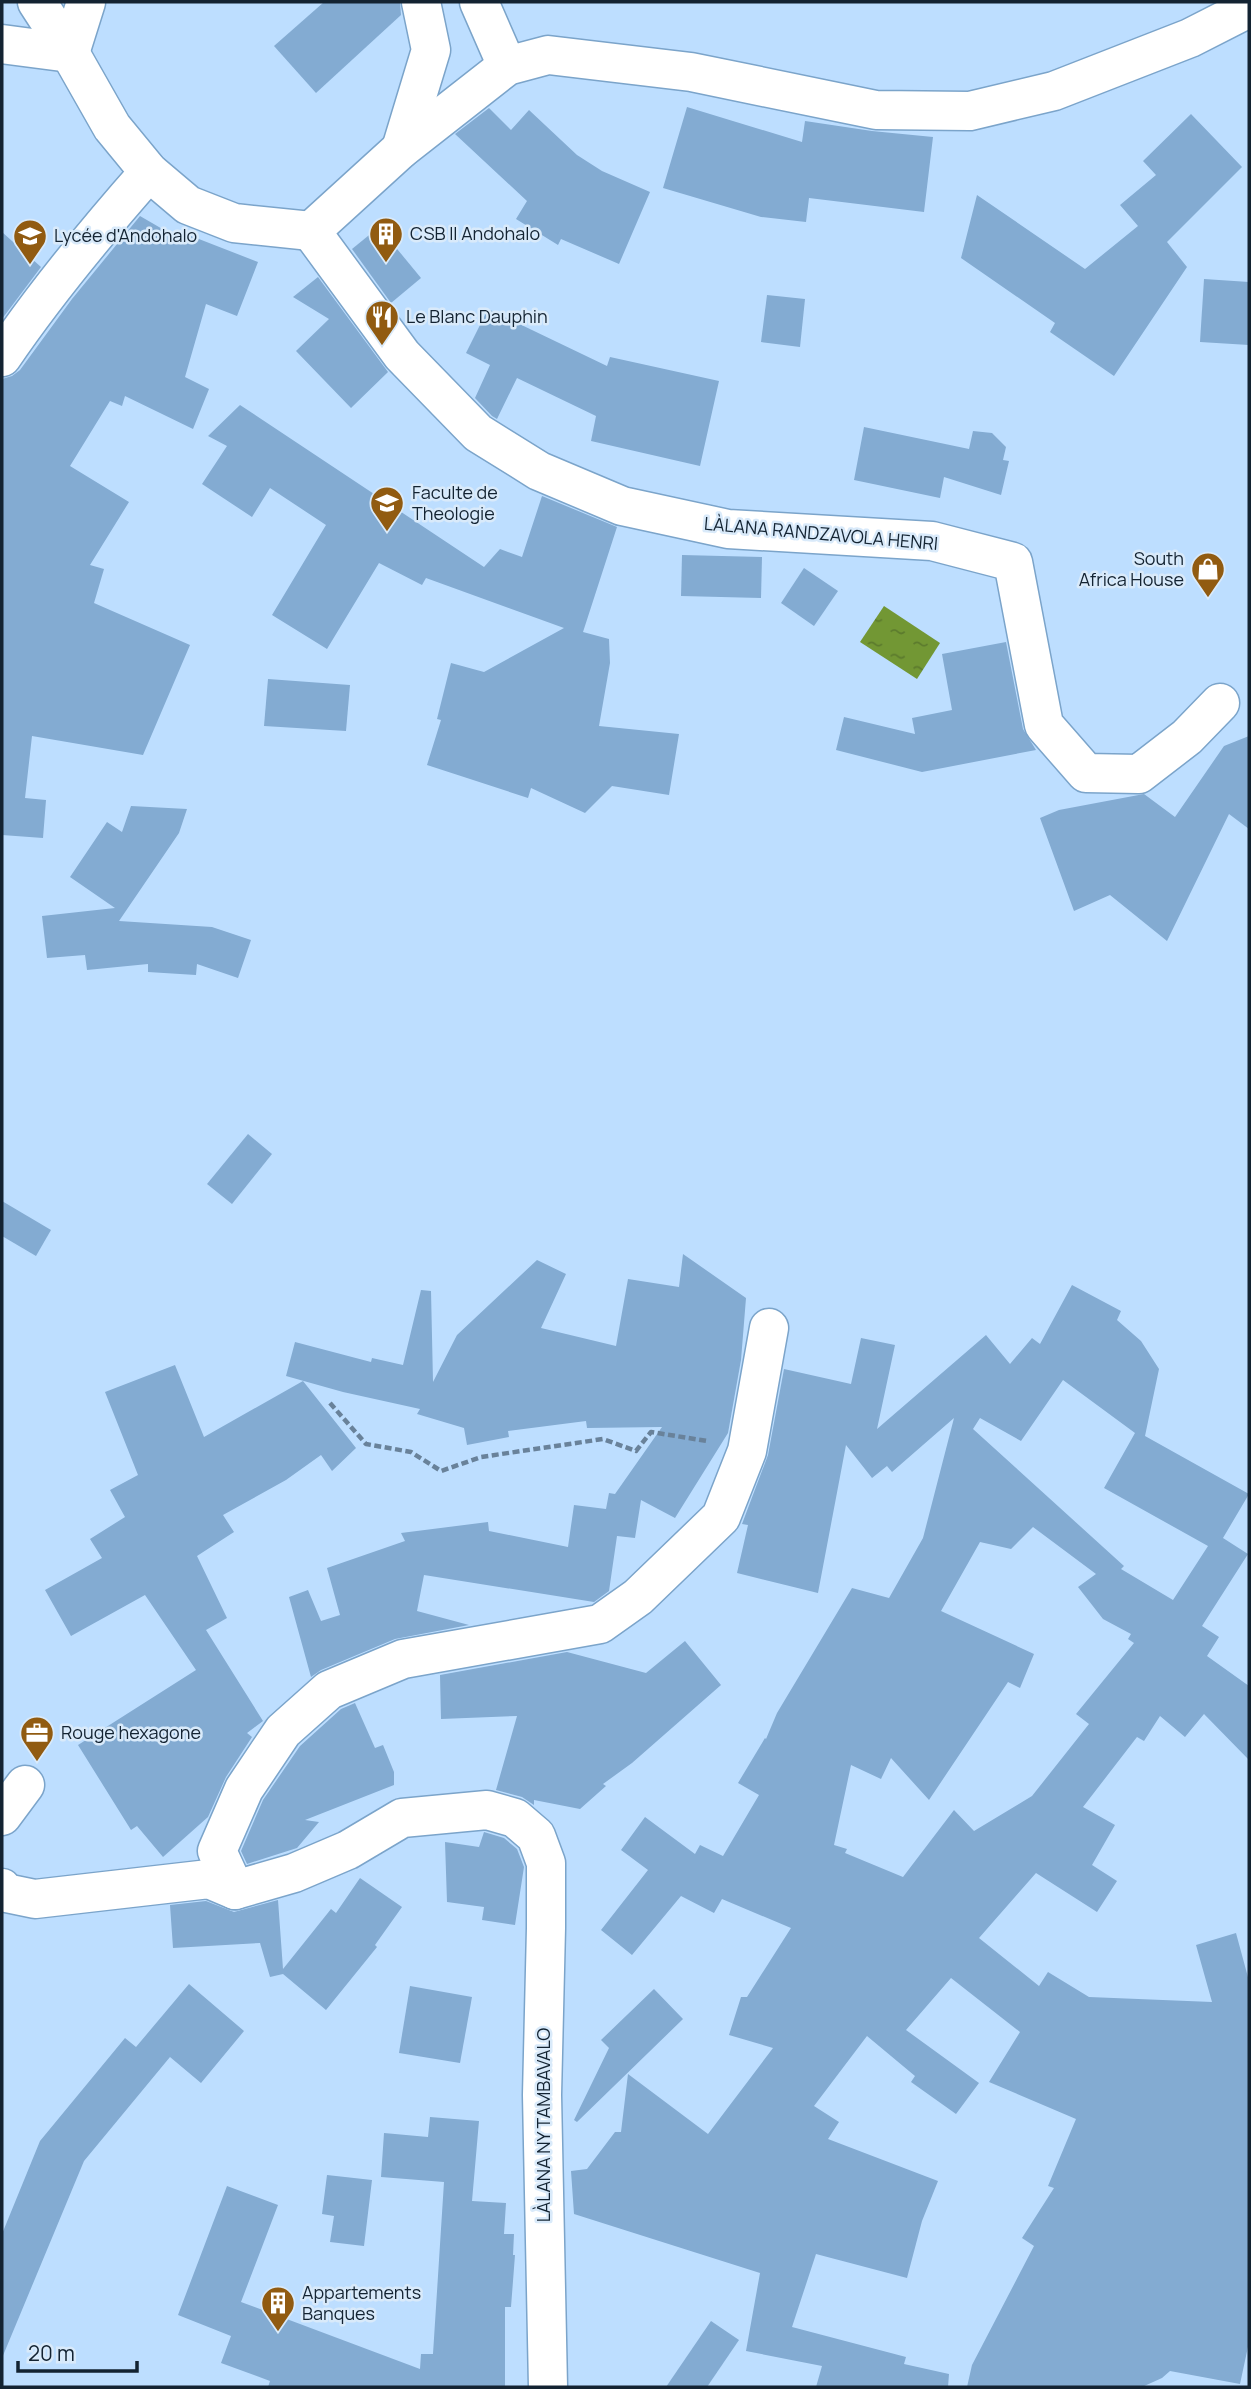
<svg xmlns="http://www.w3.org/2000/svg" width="1251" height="2389" viewBox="0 0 1251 2389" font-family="Manrope,sans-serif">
<defs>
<pattern id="water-ripples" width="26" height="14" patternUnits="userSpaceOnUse" patternTransform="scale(1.75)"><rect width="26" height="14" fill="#729734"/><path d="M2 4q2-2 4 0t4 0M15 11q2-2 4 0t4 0" fill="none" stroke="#5c7b2d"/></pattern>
</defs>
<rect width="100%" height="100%" fill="#bddeff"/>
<!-- water -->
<path fill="url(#water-ripples)" d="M884,606L940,643L917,679L860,642Z"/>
<!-- building -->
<g fill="#83abd2" fill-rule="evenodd">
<path d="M324,2H400L401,15L316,93L274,46Z"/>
<path d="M687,107L802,142L805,121L872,131L933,137L924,212L809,198L806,222L761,217L663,188Z"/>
<path d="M489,108L511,130L529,110L577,155L602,171L650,192L619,264L561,239L558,245L516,219L527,201L455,134Z"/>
<path d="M1191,114L1242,167L1167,242L1187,267L1114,376L1050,332L1055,323L961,258L977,195L1085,269L1138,226L1120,205L1156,175L1143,161Z"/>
<path d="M140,216L183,241L186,234L258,262L237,316L206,304L185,377L209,389L193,429L125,396L122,406L110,401L70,466L129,502L90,565L104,569L94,603L190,645L143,755L32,736L25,798L46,800L43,838L2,835V379L12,376L20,370L72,299Z"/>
<path d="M379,227L421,278L391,303L352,249Z"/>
<path d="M2,232L41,267L2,319Z"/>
<path d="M318,277L388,372L351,408L296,351L329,319L293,297Z"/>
<path d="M1204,279L1249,282V345L1200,342Z"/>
<path d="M767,295L805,299L800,347L761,342Z"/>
<path d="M488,309L607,366L610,357L719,381L700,466L591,441L596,416L517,378L497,419L492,416L475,398L490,365L466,353Z"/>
<path d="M240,405L484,567L500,549L522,557L542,496L617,527L583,632L609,639L610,663L599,726L679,734L669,795L612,786L585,813L531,788L528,798L427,765L441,720L437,719L451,663L484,672L564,628L426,578L422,585L379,563L327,649L272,615L326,525L270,488L252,517L202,484L227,446L208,436Z"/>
<path d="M864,427L969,449L973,431L992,433L1006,447L1003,460L1009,461L1001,495L944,477L940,498L854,480Z"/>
<path d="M682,555L762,557L761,598L681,596Z"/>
<path d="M804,568L838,591L814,626L781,603Z"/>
<path d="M1006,642L1023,729L1036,750L922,772L836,750L844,717L915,734L912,718L952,710L942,654Z"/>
<path d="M268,679L350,685L346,731L264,726Z"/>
<path d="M1249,736V829L1229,814L1167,941L1110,895L1074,911L1040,818L1059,810L1144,794L1175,817L1224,746Z"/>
<path d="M131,806L187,809L179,833L119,921L212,927L251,940L238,978L197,964L196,975L148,972V964L87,970L85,955L47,958L42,916L115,908L70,877L107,822L122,832Z"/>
<path d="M248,1134L272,1154L232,1204L207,1184Z"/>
<path d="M2,1201L51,1230L36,1256L2,1236Z"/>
<path d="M683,1254L746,1298L741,1360L728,1433L675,1518L641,1500L635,1538L617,1536L609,1591L594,1602L424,1575L417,1611L469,1625L395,1639L321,1670L311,1677L289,1597L308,1590L321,1621L340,1615L327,1568L405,1541L401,1533L488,1522L489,1531L568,1547L574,1505L606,1509L609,1493L615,1494L662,1427L587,1428L586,1421L508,1431L509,1437L467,1445L464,1428L417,1414L420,1409L343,1392L286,1376L295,1342L371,1362L372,1358L403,1365L421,1290L431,1291L433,1382L457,1335L537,1260L566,1274L541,1328L616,1346L628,1279L679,1287Z"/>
<path d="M1072,1285L1121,1311L1117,1320L1141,1341L1159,1369L1145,1436L1249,1494L1223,1538L1248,1554L1202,1626L1219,1637L1207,1656L1249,1686V1760L1204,1714L1185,1737L1160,1716L1144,1741L1137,1737L1083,1807L1115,1825L1092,1865L1117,1881L1097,1912L1036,1873L979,1938L1039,1986L1048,1972L1089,1997L1212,2002L1196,1945L1236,1933L1249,1981V2342L1240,2384L1170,2371L1162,2378L1142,2387H967L972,2365L1034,2246L1022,2238L1054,2188L1048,2186L1076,2119L989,2082L1020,2032L951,1978L906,2030L979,2083L956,2114L911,2082L915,2076L867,2036L814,2106L839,2122L828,2139L938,2181L922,2221L907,2278L816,2254L792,2327L906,2357L904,2364L949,2374L948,2387H816L822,2366L746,2351L760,2273L574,2214L571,2171L587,2169L615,2132H621L628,2074L708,2134L773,2048L729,2035L741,1997H747L791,1928L722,1899L714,1913L681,1896L632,1955L601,1930L648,1870L621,1850L645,1817L695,1854L700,1845L723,1856L759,1795L738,1783L765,1738L766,1739L777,1713L852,1588L889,1598L923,1538L954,1418L892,1472L887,1466L872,1478L846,1445L818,1593L737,1573L748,1525L742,1524L768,1455L784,1369L851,1384L861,1338L895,1345L877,1429L986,1335L1010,1364L1032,1338L1040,1344ZM1063,1380L1135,1433L1104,1488L1208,1546L1173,1600L1121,1569L1124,1566L973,1429L980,1418L1021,1441ZM1033,1527L1096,1574L1078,1587L1103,1619L1131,1634L1128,1639L1134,1643L1076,1714L1089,1724L1032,1796L974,1831L954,1810L903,1877L845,1853L847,1849L834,1845L851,1765L881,1779L891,1758L929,1800L1008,1682L1020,1688L1034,1654L941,1611L980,1542L1011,1549Z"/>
<path d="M175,1365L204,1437L303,1381L356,1448L332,1471L321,1455L286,1480L223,1515L234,1532L197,1556L227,1618L206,1630L263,1721L247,1733L252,1737L226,1777L208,1817L163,1857L137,1826L131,1830L78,1745L196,1670L145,1595L71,1636L45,1590L102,1558L90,1539L125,1517L110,1490L138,1475L105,1392Z"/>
<path d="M685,1641L721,1685L632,1763L603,1784L606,1786L580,1809L534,1800V1805L522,1797L496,1790L517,1716L441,1719L440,1675L567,1652L646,1673Z"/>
<path d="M355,1703L375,1748L383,1745L394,1772V1785L305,1820L319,1822L297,1848L247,1864L241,1851L263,1800L300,1746L341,1709Z"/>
<path d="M484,1832L504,1838L517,1849L524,1867L515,1925L482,1920L484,1907L447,1902L445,1842L479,1847Z"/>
<path d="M360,1878L402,1907L375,1945L377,1947L326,2010L283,1974L270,1977L260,1943L173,1948L170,1905L206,1901L234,1912L278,1900L283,1969L331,1909L336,1913Z"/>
<path d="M189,1984L244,2031L201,2083L170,2057L84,2161L2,2358V2234L40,2141L125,2038L136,2047Z"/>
<path d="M410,1986L472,1997L460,2063L399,2053Z"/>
<path d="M654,1989L683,2019L577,2122L574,2120L609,2048L601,2040Z"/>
<path d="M430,2117L479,2121L472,2201L506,2203L504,2234H514L513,2255H515L511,2307H505V2387H268L270,2381L221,2363L231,2336L178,2315L227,2186L278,2205L241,2302L420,2369L421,2354H433L444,2182L381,2177L384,2133L428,2137Z"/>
<path d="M327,2175L372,2180L364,2246L330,2242L334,2216L322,2214Z"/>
<path d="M711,2321L739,2340L707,2387H666Z"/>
</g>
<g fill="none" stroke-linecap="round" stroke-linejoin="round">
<!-- minor casing -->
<g stroke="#7ba4ca" stroke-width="41">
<g id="minor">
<path d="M37,2L70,53L112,127L149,172L188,205L234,223L311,231"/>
<path d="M479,2L507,66"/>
<path d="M2,44L70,53L86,2"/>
<path d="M401,149L431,50L421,2"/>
<path d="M311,231L402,355L478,433L539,471L622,506L728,529L932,541L1013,562L1044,725L1086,773L1139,774L1187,737L1220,703"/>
<path d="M311,231L401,149L507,66L548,55L691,72L876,110L970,111L1054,91L1190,38L1249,8"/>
<path d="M2,357C47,291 96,232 149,172"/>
<path d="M2,1816L25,1785"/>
<path d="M2,1888L6,1893L35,1899L209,1879L235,1890L294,1873L348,1850L402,1818L487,1810L515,1818L536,1836L546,1863V1928L542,2095L548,2387"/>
<path d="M235,1890L217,1851L244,1789L283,1731L329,1690L403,1659L600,1624L638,1597L721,1517L747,1451L769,1328"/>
</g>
</g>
<!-- path -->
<path stroke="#69829a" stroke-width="4.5" stroke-dasharray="7 3.5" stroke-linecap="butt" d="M330,1403L366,1444L411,1452L441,1471L481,1457L603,1439L636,1451L651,1432L707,1441"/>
<!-- minor -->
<use href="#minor" stroke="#fff" stroke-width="38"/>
</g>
<!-- icons -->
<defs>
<g id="building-pin" transform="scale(1.75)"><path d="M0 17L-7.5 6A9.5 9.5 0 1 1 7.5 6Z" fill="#915b11" stroke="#d9eafa"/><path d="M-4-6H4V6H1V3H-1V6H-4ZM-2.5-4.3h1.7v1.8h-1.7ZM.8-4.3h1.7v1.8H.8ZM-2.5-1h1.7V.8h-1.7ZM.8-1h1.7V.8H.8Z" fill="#fff"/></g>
<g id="school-pin" transform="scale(1.75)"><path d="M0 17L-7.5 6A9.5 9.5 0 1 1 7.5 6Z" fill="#915b11" stroke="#d9eafa"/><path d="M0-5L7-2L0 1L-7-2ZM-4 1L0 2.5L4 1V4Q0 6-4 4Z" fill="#fff"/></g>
<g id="restaurant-pin" transform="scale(1.75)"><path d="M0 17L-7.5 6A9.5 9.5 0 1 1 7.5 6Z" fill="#915b11" stroke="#d9eafa"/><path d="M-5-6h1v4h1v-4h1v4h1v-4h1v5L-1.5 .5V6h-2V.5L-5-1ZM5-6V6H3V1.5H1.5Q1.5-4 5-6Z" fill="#fff"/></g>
<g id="university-pin" transform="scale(1.75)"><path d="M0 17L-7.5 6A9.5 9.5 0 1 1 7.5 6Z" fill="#915b11" stroke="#d9eafa"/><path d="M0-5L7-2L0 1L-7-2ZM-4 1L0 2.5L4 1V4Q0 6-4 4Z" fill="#fff"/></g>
<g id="shop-pin" transform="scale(1.75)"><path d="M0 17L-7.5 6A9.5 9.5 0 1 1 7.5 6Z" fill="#915b11" stroke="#d9eafa"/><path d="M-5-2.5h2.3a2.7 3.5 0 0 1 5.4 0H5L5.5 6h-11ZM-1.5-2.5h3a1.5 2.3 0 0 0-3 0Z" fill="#fff"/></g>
<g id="office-pin" transform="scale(1.75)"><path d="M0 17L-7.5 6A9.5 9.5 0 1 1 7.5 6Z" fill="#915b11" stroke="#d9eafa"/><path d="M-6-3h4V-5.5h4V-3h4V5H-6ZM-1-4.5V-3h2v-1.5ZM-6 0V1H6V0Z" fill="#fff"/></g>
</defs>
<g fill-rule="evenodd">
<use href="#building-pin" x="386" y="234"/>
<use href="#school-pin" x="30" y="236"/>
<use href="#restaurant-pin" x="382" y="317"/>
<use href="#university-pin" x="387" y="503"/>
<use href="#shop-pin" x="1208" y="569"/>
<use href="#office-pin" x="37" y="1733"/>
<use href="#building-pin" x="278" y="2303"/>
</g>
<g text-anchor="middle" stroke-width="5" stroke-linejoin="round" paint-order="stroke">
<!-- poi labels -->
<g font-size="18" fill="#132332" stroke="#d9eafa" text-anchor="start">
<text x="410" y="240">CSB II Andohalo</text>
<text x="54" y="242">Lycée d'Andohalo</text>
<text x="406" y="323">Le Blanc Dauphin</text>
<text x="412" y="499">Faculte de<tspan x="412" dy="21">Theologie</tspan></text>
<text x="1184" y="565" text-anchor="end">South<tspan x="1184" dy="21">Africa House</tspan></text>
<text x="61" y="1739">Rouge hexagone</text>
<text x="302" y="2299">Appartements<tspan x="302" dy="21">Banques</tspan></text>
</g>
<!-- street labels -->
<g font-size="18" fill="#132332" stroke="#d9eafa">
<text transform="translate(821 534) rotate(5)" y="6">LÀLANA RANDZAVOLA HENRI</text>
<text transform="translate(544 2125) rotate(-90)" y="6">LÀLANA NY TAMBAVALO</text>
</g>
</g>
<!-- border -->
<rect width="1251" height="2389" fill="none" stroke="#132332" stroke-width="7"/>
<!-- scale -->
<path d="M18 2361v10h119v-10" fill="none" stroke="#132332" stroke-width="3.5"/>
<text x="28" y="2361" font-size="21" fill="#132332" stroke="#d9eafa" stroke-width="5" paint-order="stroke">20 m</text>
</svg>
